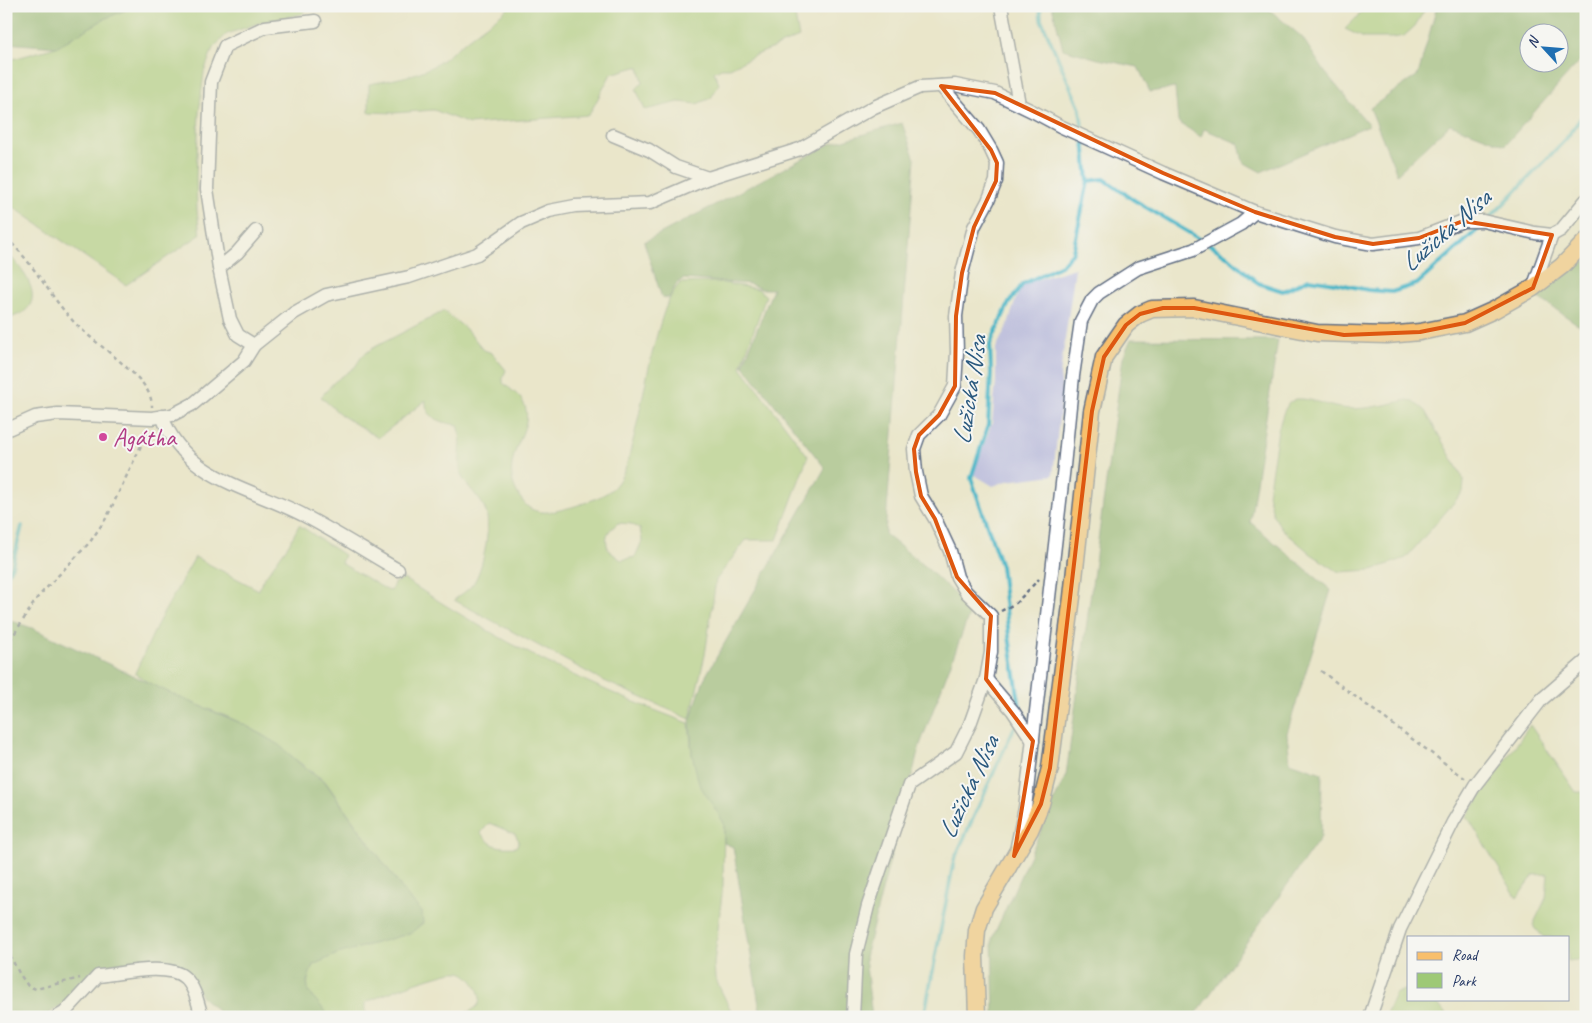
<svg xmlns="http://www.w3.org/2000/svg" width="1592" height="1023" viewBox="0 0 1592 1023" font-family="Caveat,sans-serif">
<rect width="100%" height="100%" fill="#f6f6f2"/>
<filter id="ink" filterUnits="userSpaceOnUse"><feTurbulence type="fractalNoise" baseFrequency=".02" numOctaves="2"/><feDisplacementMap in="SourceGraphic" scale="10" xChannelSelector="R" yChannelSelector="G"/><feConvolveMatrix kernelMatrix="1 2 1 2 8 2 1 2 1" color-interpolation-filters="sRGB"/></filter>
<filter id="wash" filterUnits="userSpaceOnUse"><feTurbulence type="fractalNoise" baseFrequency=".0096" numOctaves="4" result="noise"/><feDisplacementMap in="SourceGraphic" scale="20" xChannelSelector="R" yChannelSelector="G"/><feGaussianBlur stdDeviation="1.12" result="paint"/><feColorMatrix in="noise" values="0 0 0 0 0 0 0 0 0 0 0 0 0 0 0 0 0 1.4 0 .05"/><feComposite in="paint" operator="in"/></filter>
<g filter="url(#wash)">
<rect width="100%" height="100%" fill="#eae6cb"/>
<!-- industrial -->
<path fill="#c1c2dd" d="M1075,268L1060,375L1062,391L1053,475L1007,481L993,486L973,474L992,423L996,381V348L1008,324L1016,299L1023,284Z"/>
<!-- green -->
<g fill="#9ec976" stroke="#5c7c6a" fill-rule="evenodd">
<path d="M135,6H310L302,14L256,24L227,34L213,48L204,72L199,113L196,177L197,210L200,235L126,285L6,202V61L56,47L106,18Z"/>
<path d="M510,6H793L799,37L754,56L730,68H721L714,72L719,84L711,98L697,104L679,102L645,110L636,89L643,82L639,67H636L611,74L589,115L469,124L434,110L394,113L369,112V84C390,80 413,77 433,66C448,58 459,45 473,35C485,25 498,18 510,6Z"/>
<path d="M1368,6H1427L1415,26L1404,36L1393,38H1364L1345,29Z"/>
<path d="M6,252C19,265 46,295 24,312C19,315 12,317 6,320Z"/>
<path d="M718,282L758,289L766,296L741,367L808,456L777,540H746L716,580L705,655L690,719L602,680L454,600C460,595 467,591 472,585C483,572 491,528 486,512C483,499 463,484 461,474C457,458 464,441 458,425C444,423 424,419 426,400L378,438L341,415L321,397L334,382L355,367L362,356L373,348L444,311L466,329L484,350L492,353L506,370L503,378V383C510,389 521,396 524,404C538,433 489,461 525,504C535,515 550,513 564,509C577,506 606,497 615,486C627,472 629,454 634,437C642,404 647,371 656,338C662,318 666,299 680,283ZM618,523L631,524L640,529L642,541L635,557L621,560L608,550C605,535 606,533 618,523Z"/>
<path d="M1296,399C1310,398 1322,404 1335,407C1357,412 1385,405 1407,400L1413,401L1425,411L1462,476L1464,482L1463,492L1406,558L1372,570L1339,572L1311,554L1282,529L1273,515L1271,505L1268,494L1278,430L1284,411L1289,403Z"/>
<path d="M299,525L344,555L341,563L387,590L391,591L394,583L404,579C458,614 515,648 573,675C611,693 650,709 689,723L692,754L714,805L724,823L723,885L714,964L715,978L734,1017H446C457,1015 471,1014 478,1005C485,995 470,973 459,972C451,971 441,975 433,977C409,984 387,993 365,1003V1011L371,1017H330C320,1008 305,994 308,980C308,975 311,970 313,965L337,954L411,933L422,912L408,897L325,781C297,763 274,739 243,724C208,706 167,698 135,673L159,621L195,557L259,590L262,581L289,544ZM489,823L515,834L519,841L516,847C500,848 491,847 481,833Z"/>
<path d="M1530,725L1576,792H1586V959L1568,961V937H1543L1533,925L1546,898L1548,874L1534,875L1517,898L1467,816Z"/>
<path d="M1408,988V999H1434L1448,1017H1385L1395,994Z"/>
</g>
<!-- forest -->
<g fill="#7ead67" stroke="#4c6e62" fill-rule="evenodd">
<path d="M22,6H135L106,18L56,47L6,43V14Z"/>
<path d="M1052,6H1265L1302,37L1325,72L1369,125L1261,172L1243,162L1239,144L1204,129L1201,137L1178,122L1175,88L1150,92L1138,67L1098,59L1063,49Z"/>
<path d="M1437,6H1586V54L1505,145L1450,124L1397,174L1370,108L1418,75ZM1560,32V62H1530V32Z"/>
<path d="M902,123L915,159L885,534L927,568L971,610L920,745L865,957L872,1017H761L733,847L724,843V823L699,784L692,754L690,721L704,679L825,468L743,365L773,289H761L750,284L683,279L677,283L669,298H662L644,242L830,144Z"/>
<path d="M1586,260V330L1536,296Z"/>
<path d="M1131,339L1278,340L1250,522L1331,590L1287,733L1290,762L1322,773L1321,837L1194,1017H994L992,939L1066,775L1123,357Z"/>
<path d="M6,619L32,628L179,697L243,724L279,745L306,769L325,782L408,897L422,912L423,923L411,933L337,954L313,965L307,981L308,991L330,1017H224L201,996L190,975L176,966L163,964L95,968L63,1004L44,1017H6Z"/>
</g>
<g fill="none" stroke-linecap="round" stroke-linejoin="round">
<!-- stream -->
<g stroke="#4ab6c7" stroke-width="4">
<path d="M1040,6L1041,19L1080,109L1083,133"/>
<path d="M1084,140L1088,181"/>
<path d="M1489,219L1566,139L1586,111"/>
<path d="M1209,244L1228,257L1258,283L1283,291L1309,279L1335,283L1368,290L1392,292L1417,284L1484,224"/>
<path d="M6,577L12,566L22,526"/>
<path d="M1021,715L1009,636L1001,566L971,478L988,425L991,373L990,344L1009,303L1023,284L1062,265L1073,252L1088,181L1104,179L1134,200L1203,241"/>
<path d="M924,1017L954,860L1014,728L1019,724"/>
</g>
</g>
</g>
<g filter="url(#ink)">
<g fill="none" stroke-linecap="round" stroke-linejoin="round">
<!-- minor casing -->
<g stroke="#636f84" stroke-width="15">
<g id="minor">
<path d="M1001,6L1019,104"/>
<path d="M613,135L649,150L676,167L708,178"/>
<path d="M256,231L237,253L219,268L230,319L238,335L254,345L294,313L326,295L409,277L477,254L521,223L549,211L575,206L650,203L708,178L800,149L874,107L920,87L955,85L995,93L1034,112L1060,126L1163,173L1255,212L1335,237L1373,244L1419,238L1463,221H1483L1535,233L1552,235L1561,230L1586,200"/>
<path d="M219,268L207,189L211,82L225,46L265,27L315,21"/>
<path d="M1533,288L1552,235"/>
<path d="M162,416C185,480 253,488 305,516C337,533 367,552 398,570"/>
<path d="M6,430L35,417L58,414L152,418L172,415L193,404L225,377L244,361L254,345"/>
<path d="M986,679L1013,711L1033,741"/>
<path d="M1017,846L1025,808L1064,466L1073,376L1081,321L1092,300L1099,293L1138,268L1193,250L1241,224L1255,212"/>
<path d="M57,1017L64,1013L98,976C120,974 169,962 185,978C195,987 198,1004 202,1017"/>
<path d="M853,1017L856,954L868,906L909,785L956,752L970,724L986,679L991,652V616L966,592L957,577L950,551L935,519L921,496L916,472L914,449L919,435L939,415L955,386L957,352L956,316L962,273L974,227L988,201L996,181L997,163L991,150L979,130L941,86"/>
<path d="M1370,1017L1400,929L1453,822L1475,785L1541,700L1586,661"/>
</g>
</g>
<!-- major casing -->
<g stroke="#636f84" stroke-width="19">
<path id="major" d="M977,1017L975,956L977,930L984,908L1030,830L1041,804L1050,768L1072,597L1092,411L1104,357L1126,325L1140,314L1152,309L1194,308L1317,333L1387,335L1420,332L1465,323L1494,310L1533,288L1562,266L1586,241"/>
</g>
<!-- path -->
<g stroke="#636f84" stroke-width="2.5" stroke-dasharray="4 4" stroke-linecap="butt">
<path d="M6,238C33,262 49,295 73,321C90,339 111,352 128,369C139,378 152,391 152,407"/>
<path d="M1001,611L1016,603L1039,579"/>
<path d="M6,647L37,598L90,542L107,517L149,429"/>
<path d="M1321,671L1466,779"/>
<path d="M6,948L19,973L28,986L36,989L80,978"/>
</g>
<!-- minor -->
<use href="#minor" stroke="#fff" stroke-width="12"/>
<!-- major -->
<use href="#major" stroke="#f8bf6c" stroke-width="16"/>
</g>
</g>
<!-- marked area -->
<path d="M0 0H1592V1023H0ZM941,86L995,93L1163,173L1255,212L1335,237L1373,244L1419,238L1463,221L1552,235L1533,288L1465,323L1420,332L1344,335L1194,308H1163L1140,314L1126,325L1104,357L1092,411L1050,768L1041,804L1014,856L1033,741L986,679L991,616L957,577L935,519L921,496L916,472L914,449L919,435L939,415L955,386L956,316L962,273L974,227L996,181L997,163L991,150Z" fill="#eae6cb" fill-opacity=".55" fill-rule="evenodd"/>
<path fill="none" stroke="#de5710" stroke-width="4" stroke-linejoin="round" d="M941,86L995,93L1163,173L1255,212L1335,237L1373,244L1419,238L1463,221L1552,235L1533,288L1465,323L1420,332L1344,335L1194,308H1163L1140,314L1126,325L1104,357L1092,411L1050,768L1041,804L1014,856L1033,741L986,679L991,616L957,577L935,519L921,496L916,472L914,449L919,435L939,415L955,386L956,316L962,273L974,227L996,181L997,163L991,150Z"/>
<!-- markers -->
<circle fill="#d1479c" stroke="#f6f6f2" stroke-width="2" cx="103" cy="437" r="5"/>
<g text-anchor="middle" stroke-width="4" stroke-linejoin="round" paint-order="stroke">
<!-- hotel labels -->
<g font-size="25" fill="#b23c85" stroke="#f6f6f2" text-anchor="start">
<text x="113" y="446">Agátha</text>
</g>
<!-- water labels -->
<g font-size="26" font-style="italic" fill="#29587e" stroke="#f6f6f2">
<text transform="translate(1445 230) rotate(-41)" y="9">Lužická Nisa</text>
<text transform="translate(969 390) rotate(-81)" y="9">Lužická Nisa</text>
<text transform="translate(968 787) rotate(-65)" y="9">Lužická Nisa</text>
</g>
</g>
<!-- margin -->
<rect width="1592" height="1023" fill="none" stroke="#f6f6f2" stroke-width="25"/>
<!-- legend -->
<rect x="1407" y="936" width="162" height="65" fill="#f6f6f2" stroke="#9ea6b7"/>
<rect x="1417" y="952" width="25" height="8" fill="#f8bf6c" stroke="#9ea6b7"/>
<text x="1452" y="960" font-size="15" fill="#1b2f5e">Road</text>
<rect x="1417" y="973" width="25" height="15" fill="#9ec976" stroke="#9ea6b7"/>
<text x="1452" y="986" font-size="15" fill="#1b2f5e">Park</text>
<!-- north arrow -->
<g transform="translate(1544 48) rotate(296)"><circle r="24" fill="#f6f6f2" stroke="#9ea6b7"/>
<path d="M0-4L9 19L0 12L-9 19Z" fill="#1f6fb2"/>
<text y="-8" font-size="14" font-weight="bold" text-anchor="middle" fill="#1b2f5e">N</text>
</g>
</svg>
